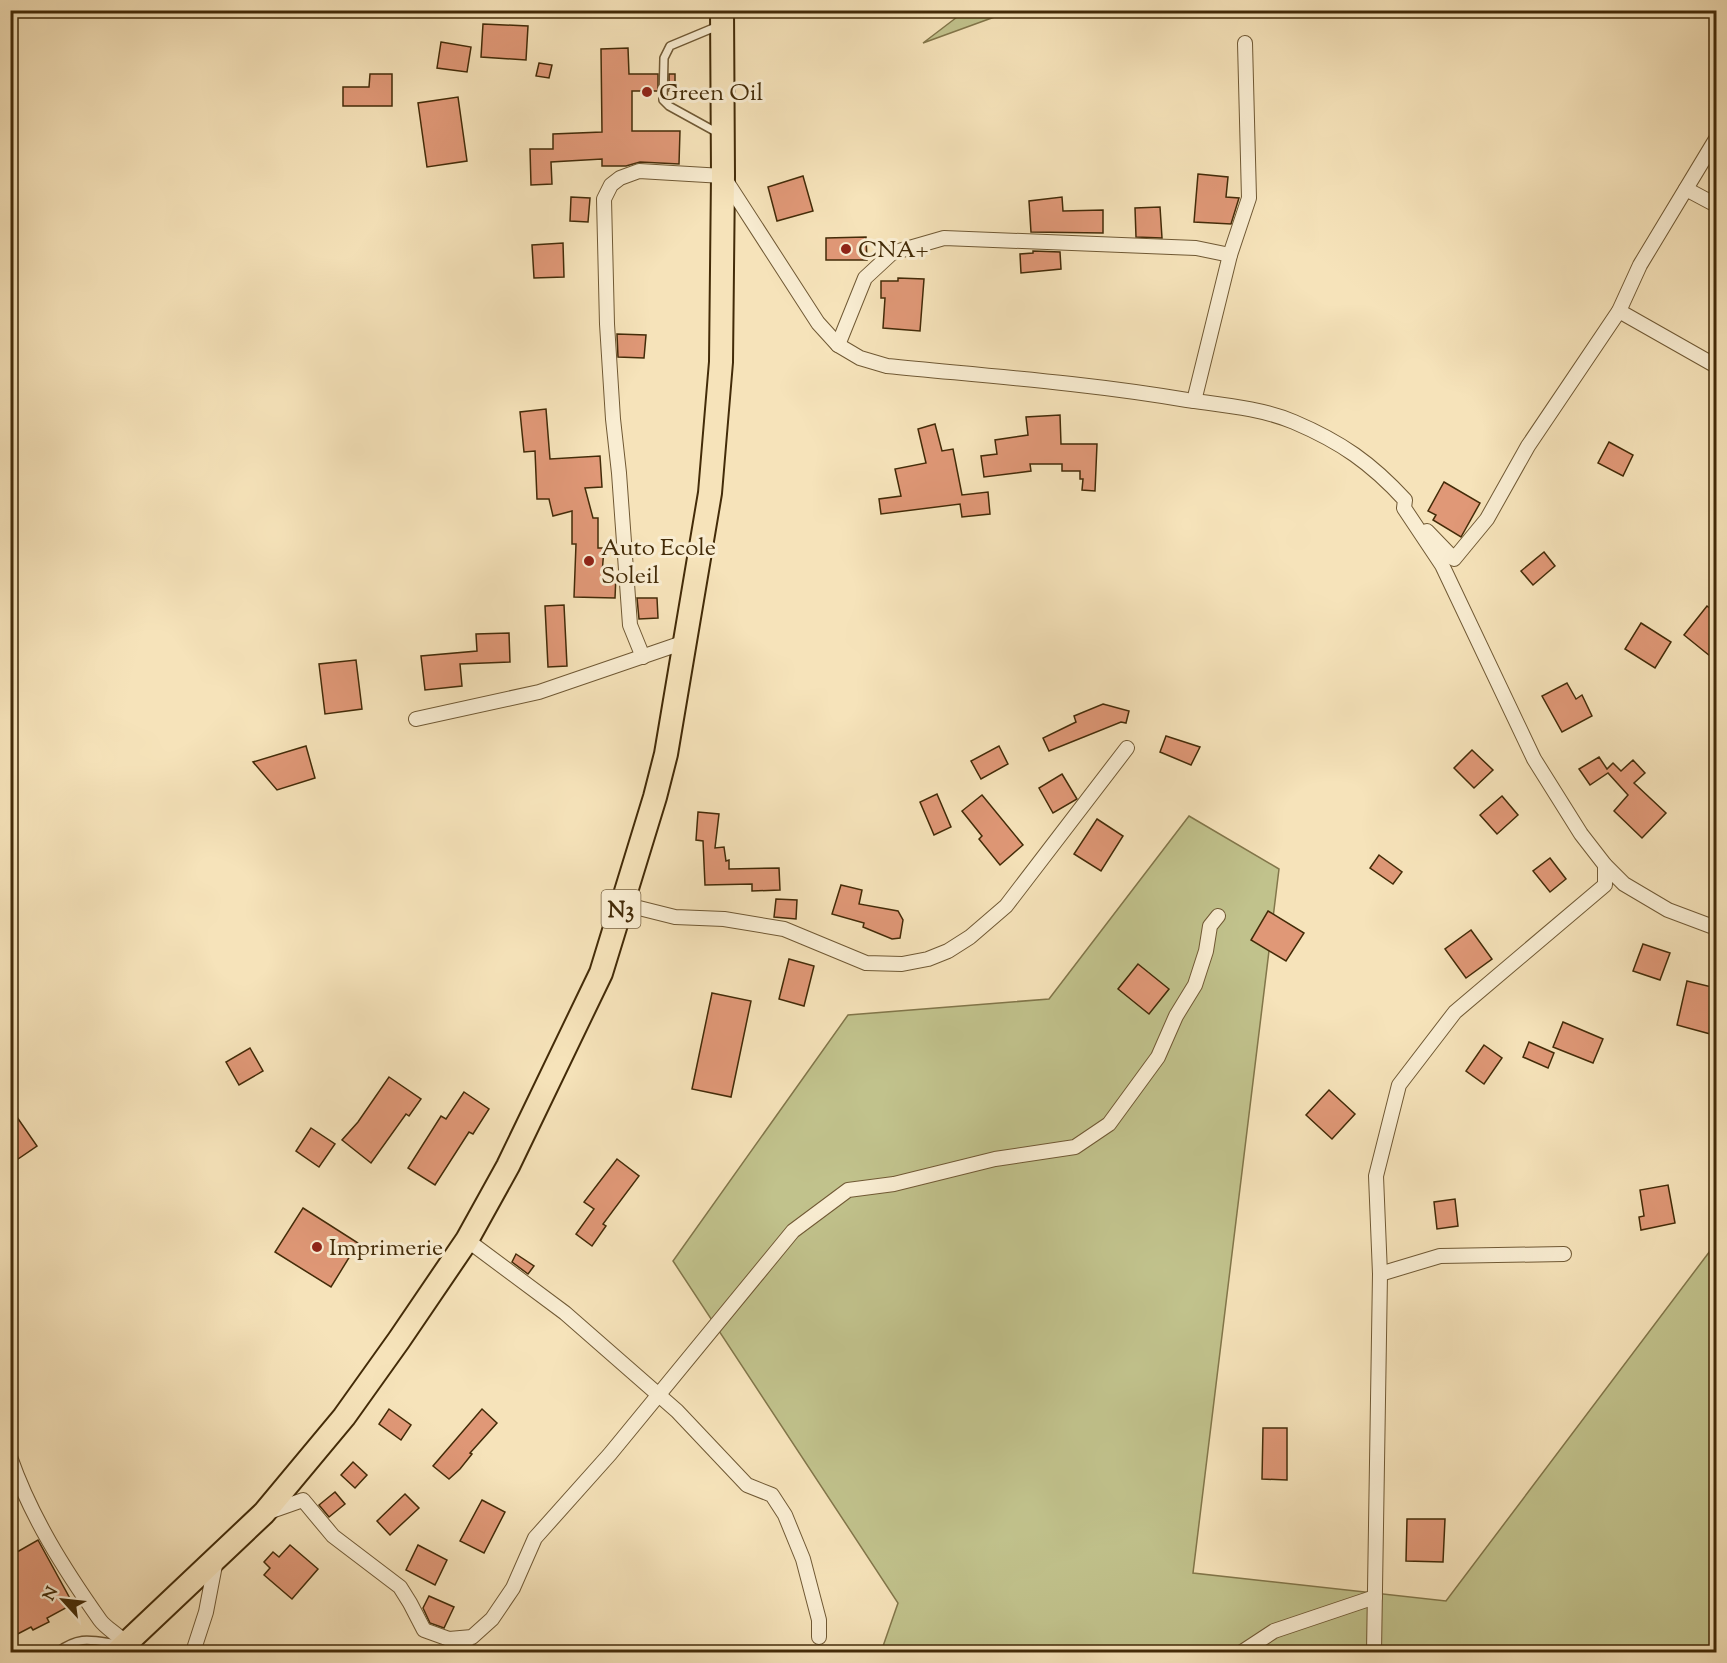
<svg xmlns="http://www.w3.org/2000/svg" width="1727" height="1663" viewBox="0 0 1727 1663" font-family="'Sorts Mill Goudy',serif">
<rect width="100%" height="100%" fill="#f6e3ba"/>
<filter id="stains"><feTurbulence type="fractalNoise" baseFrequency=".00333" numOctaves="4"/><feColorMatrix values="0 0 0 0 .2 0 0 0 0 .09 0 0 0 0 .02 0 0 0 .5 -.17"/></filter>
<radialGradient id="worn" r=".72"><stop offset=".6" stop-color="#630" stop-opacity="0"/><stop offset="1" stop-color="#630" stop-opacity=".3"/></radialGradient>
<!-- green -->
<g fill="#c1c28c" stroke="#82764a" stroke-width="1.5">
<path d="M965,10L1011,11L923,43L965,11Z"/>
<path d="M1189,816L1279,869L1193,1573L1446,1601L1716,1243V1652H881L898,1603L673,1261L848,1015L1049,999Z"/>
</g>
<!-- building -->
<g fill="#e09877" stroke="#432b08" stroke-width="1.5">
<path d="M483,24L528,26L526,60L481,57Z"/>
<path d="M441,42L471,47L467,72L437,68Z"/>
<path d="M628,48L629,74H658V91H632V131H680L679,164L640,162L626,166H602V159L551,162L552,184L531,185L530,149H553V134L602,132L601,49Z"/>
<path d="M539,63L552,65L549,78L536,76Z"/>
<path d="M370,74H392V106H343V87H369Z"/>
<rect x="669" y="74" width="6" height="17"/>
<path d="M458,97L467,161L427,167L418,103Z"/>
<path d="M1198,174L1228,177L1226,197L1239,198L1231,224L1194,222Z"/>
<path d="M803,176L813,211L777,221L768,187Z"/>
<path d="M571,197L590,198L588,222L570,221Z"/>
<path d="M1062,197L1063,211L1103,210V233L1031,232L1029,201Z"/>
<path d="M1160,207L1162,238L1136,237L1135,208Z"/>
<path d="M866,237L867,260H826V238Z"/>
<path d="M563,243L564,277L534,278L532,245Z"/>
<path d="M1033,251L1060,252L1061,269L1021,273L1020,254L1033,253Z"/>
<path d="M898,278L924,279L920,331L883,328L885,298H881V281H898Z"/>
<path d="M617,334L646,335L644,358L618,357Z"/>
<path d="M546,409L550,459L600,456L602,487L585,488L593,518H598V548H604L602,574L616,575L615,598L574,597L576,544H572V511L553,516L549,499H537L535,451L524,452L520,412Z"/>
<path d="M1060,415L1061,444H1097L1095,491L1082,490L1083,479H1080V471H1062V464H1030L1031,471L984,477L981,456L997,454L995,440L1028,435L1026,417Z"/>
<path d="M935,424L942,451L953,449L962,495L988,492L990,514L962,517L960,504L881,514L879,499L901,496L895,469L926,463L918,429Z"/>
<path d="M1609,442L1633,455L1623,476L1598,463Z"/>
<path d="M1444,482L1480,503L1461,537L1433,520L1436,515L1428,511Z"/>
<path d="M1544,552L1555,566L1533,585L1521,571Z"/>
<path d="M637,598H657L658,618L639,619Z"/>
<path d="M564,605L567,666L548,667L545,606Z"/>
<path d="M1707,606L1716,613V648L1710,656L1684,635Z"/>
<path d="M1641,623L1671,642L1655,668L1625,649Z"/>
<path d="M509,633L510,662L460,664L462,686L425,690L421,656L477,651L476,634Z"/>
<path d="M356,660L362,709L325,714L319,664Z"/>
<path d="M1567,683L1576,699L1582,695L1592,716L1562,732L1542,696Z"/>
<path d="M1103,704L1129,711L1126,723L1121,722L1049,751L1043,738L1076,722L1074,716Z"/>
<path d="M1166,736L1200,747L1191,765L1160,752Z"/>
<path d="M306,746L315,778L277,790L253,762Z"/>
<path d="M999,746L1008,764L981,779L971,761Z"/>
<path d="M1472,750L1493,770L1474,788L1454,768Z"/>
<path d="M1599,757L1607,769L1613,763L1621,771L1633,760L1645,773L1634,783L1666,813L1642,838L1614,811L1628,795L1608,773L1590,785L1579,769Z"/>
<path d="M1062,774L1077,799L1053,813L1039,788Z"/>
<path d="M937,794L951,827L934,835L920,802Z"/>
<path d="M982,795L1023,845L1000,865L979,839L982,836L962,811Z"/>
<path d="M1502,796L1518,815L1497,834L1480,815Z"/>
<path d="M698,812L719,814L715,848L724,847L726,861L729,860V869L779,868L780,890L752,891V884L705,885L703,841L696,840Z"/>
<path d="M1097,819L1123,836L1101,871L1074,854Z"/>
<path d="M1379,855L1402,872L1393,884L1370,868Z"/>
<path d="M1550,858L1566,879L1550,892L1533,871Z"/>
<path d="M841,885L862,890L859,904L898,911L903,920L900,938L892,939L863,927L864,923L832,914Z"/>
<path d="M776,899L797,900L796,919L774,917Z"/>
<path d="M1268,911L1304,933L1286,961L1251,940Z"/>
<path d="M1471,930L1492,959L1466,978L1445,949Z"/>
<path d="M1643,944L1670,953L1660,980L1633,971Z"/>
<path d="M789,959L814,966L804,1006L779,999Z"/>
<path d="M1138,964L1169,989L1149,1014L1118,989Z"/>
<path d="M1687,981L1716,988V1025L1714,1035L1677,1025Z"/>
<path d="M712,993L751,1001L731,1097L692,1089Z"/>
<path d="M1563,1022L1603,1039L1593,1063L1553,1047Z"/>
<path d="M1529,1042L1554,1053L1548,1068L1523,1057Z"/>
<path d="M1484,1045L1502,1058L1484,1084L1466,1071Z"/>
<path d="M250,1048L263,1071L239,1085L226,1062Z"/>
<path d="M389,1077L421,1099L409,1116L406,1114L371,1163L342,1140L358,1122Z"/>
<path d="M1329,1090L1355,1114L1332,1139L1306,1115Z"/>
<path d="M464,1092L489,1109L473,1134L469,1132L435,1185L408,1168L441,1116L446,1119Z"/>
<path d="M10,1107L37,1146L18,1159L10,1148Z"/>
<path d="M311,1128L335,1144L319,1167L296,1151Z"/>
<path d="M617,1159L639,1176L603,1224L606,1226L592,1246L576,1234L594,1209L584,1202Z"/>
<path d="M1668,1185L1675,1223L1641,1230L1639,1217L1644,1216L1640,1190Z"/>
<path d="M1455,1199L1458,1226L1437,1229L1434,1202Z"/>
<path d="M303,1208L358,1243L331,1287L275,1252Z"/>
<path d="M516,1254L534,1266L528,1274L512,1262Z"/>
<path d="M389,1409L411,1425L401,1440L379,1424Z"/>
<path d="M482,1409L497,1423L470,1453L472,1454L460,1469L449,1479L433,1466Z"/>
<path d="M1263,1428H1287V1480L1262,1479Z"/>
<path d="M353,1462L367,1475L355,1488L341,1475Z"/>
<path d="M335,1492L345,1504L329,1517L319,1505Z"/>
<path d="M405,1494L419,1508L390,1535L377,1521Z"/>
<path d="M482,1500L505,1512L484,1553L460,1541Z"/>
<path d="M1407,1519H1445L1443,1562L1406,1561Z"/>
<path d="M38,1540L73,1604L47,1618L49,1622L33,1630L31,1627L10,1638V1556Z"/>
<path d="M290,1545L318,1569L292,1599L264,1575L270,1568L264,1562L273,1552L279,1557Z"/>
<path d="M418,1545L447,1560L435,1585L406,1570Z"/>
<path d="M429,1596L454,1607L444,1628L430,1623L423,1608Z"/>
</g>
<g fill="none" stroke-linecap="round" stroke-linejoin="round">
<!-- service casing -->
<g stroke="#705934" stroke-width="10">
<g id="service">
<path d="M718,26L670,46L664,58L663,100L669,106L718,133"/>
<path d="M57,1652C80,1635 91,1640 118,1644"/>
</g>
</g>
<!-- minor casing -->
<g stroke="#705934" stroke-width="16">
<g id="minor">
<path d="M1686,189L1716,205"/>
<path d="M1619,311L1716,366"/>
<path d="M838,345L865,278L892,253L944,238L1196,248L1230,255"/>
<path d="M1194,401L1230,255L1249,198L1245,43"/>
<path d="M1427,531L1454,559L1487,519L1528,446L1619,311L1640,265L1716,139"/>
<path d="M643,657L630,625L619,473L613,419L607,324L604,199L611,185L620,178L639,171L723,176L818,323L838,345L860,358L887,366C988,376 1088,383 1187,400C1222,405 1261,408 1294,422C1341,442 1371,463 1405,500L1404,508L1442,565L1534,759L1581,834L1605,865L1624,884L1668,910L1716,928"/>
<path d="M416,719L539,692L685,642"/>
<path d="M623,904L675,917L724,919L784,929L866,963L902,964L928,959L948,951L970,937L1006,906L1127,748"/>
<path d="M467,1240L565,1313L677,1411L747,1485L772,1495L785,1515L803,1559L819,1620V1637"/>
<path d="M1380,1274L1440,1256L1564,1254"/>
<path d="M10,1457C31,1517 64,1569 100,1620C108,1631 125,1637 128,1650"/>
<path d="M266,1513L303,1500L333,1536L400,1587L410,1603L424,1630L449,1639L472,1637L492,1619L513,1588L535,1538L610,1454L793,1231L848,1190L894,1184L995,1159L1075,1147L1109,1124L1158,1057L1176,1016L1195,985L1206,951L1210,926L1218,916"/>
<path d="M449,1639L472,1652"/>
<path d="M193,1652L206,1612L216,1560"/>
<path d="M1242,1652L1274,1631L1375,1597"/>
<path d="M1374,1652L1380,1274L1376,1176L1399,1085L1455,1012L1605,885V865"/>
</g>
</g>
<!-- trunk casing -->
<g stroke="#432b08" stroke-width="26">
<path id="trunk" d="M117,1652L264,1513L344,1417L399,1340L467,1240L508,1166L601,973L655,797L666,754L710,493L721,362L723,176L722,10"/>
</g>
<!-- service -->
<use href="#service" stroke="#f9edd2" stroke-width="7"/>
<!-- minor -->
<use href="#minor" stroke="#f9edd2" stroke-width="14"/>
<!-- trunk -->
<use href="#trunk" stroke="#f6e3ba" stroke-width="22"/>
</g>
<!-- markers -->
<g fill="#8f2418" stroke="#f9edd2" stroke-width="2">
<circle cx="647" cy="92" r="6"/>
<circle cx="846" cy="249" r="6"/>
<circle cx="589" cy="561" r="6"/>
<circle cx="317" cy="1247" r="6"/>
</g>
<g text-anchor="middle" stroke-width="6" stroke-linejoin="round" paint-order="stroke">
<!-- shield labels -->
<rect fill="#f9edd2" stroke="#7a6545" stroke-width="1.5" x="601.5" y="890" width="39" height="38" rx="4.5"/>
<g font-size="22" font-weight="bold" fill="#432b08">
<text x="621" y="917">N3</text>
</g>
<!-- poi labels -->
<g font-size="24" fill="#432b08" stroke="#f9edd2" text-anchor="start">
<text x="659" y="100">Green Oil</text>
<text x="858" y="257">CNA+</text>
<text x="601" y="555">Auto Ecole<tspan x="601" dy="28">Soleil</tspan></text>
<text x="329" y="1255">Imprimerie</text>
</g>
</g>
<!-- margin -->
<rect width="1727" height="1663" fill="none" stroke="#f6e3ba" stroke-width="36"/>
<rect x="12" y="12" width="1703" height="1639" fill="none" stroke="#432b08" stroke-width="3"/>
<rect x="18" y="18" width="1691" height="1627" fill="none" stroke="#432b08" stroke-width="1.5"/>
<!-- north arrow -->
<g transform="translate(63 1600) rotate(297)" stroke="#f9edd2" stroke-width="4.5" paint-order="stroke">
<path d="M0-4.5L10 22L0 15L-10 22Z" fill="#432b08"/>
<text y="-9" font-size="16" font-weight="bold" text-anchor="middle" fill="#432b08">N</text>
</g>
<rect width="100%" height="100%" filter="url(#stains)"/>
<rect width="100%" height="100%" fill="url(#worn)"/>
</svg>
